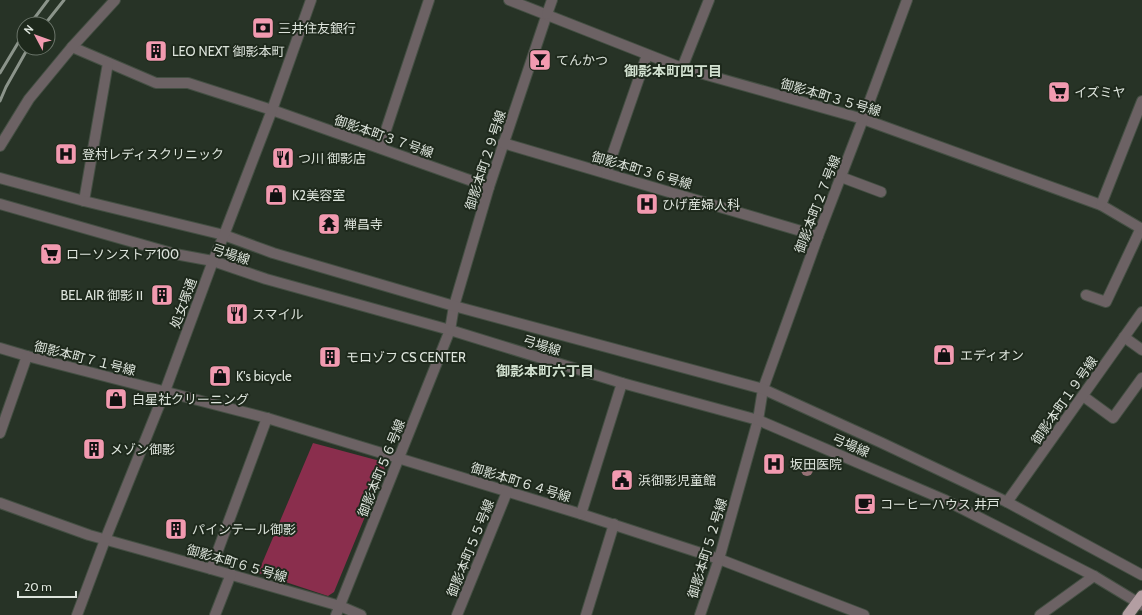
<svg xmlns="http://www.w3.org/2000/svg" width="1142" height="615" viewBox="0 0 1142 615" font-family="Cabin,'Noto Sans JP',sans-serif">
<rect width="100%" height="100%" fill="#273326"/>
<!-- green -->
<path fill="#8a2e4d" d="M313,443L380,461L385,468L334,592L328,596L258,573Z"/>
<g fill="none" stroke-linecap="round" stroke-linejoin="round">
<!-- service casing -->
<g stroke="#444f43" stroke-width="12">
<g id="service">
<path d="M841,177L881,192"/>
<path d="M1086,295L1106,302L1141,228"/>
<path d="M454,306L489,187L547,14"/>
</g>
</g>
<!-- minor casing -->
<g stroke="#444f43" stroke-width="12">
<g id="minor">
<path d="M509,0L682,68L863,119L1101,205L1142,229"/>
<path d="M547,14L552,0"/>
<path d="M72,47L156,83H188L272,110L489,187"/>
<path d="M682,68L709,0"/>
<path d="M503,143L818,236"/>
<path d="M0,146L29,99L72,47L115,0"/>
<path d="M380,148L429,0"/>
<path d="M606,173L647,55"/>
<path d="M84,201L108,63"/>
<path d="M1101,205L1142,101"/>
<path d="M1124,337L1142,350"/>
<path d="M0,348L27,356L267,418L581,514L719,559L864,615"/>
<path d="M1083,396L1113,418L1142,378"/>
<path d="M0,433L27,356"/>
<path d="M1007,502L1142,312"/>
<path d="M0,503L89,535L211,569L340,606L361,615"/>
<path d="M581,514L622,383"/>
<path d="M211,569L267,418"/>
<path d="M215,615L231,574"/>
<path d="M336,615L450,330L454,306"/>
<path d="M457,615L507,492"/>
<path d="M586,615L614,524"/>
<path d="M700,615L719,559L758,420L763,389L818,236L863,119L907,0"/>
<path d="M1040,615L1094,576"/>
</g>
</g>
<!-- tertiary casing -->
<g stroke="#444f43" stroke-width="12">
<g id="tertiary">
<path d="M0,178L84,201L224,235L273,253L454,306L763,389L882,443L1007,502L1142,575"/>
<path d="M0,204L175,254L213,261L266,279L450,330L622,383L758,420L945,500L1094,576L1142,605"/>
<path d="M77,615L105,540L165,391L213,261L224,235L272,110L311,0"/>
</g>
</g>
<!-- trunk casing -->
<g stroke="#444f43" stroke-width="13">
<path id="trunk" d="M1128,615L1142,596"/>
</g>
<!-- service -->
<use href="#service" stroke="#6c6264" stroke-width="10"/>
<!-- minor -->
<use href="#minor" stroke="#6c6264" stroke-width="10"/>
<!-- tertiary -->
<use href="#tertiary" stroke="#6c6264" stroke-width="10"/>
<!-- trunk -->
<use href="#trunk" stroke="#b39ea2" stroke-width="11"/>
<!-- rail -->
<g stroke="#8b948a" stroke-width="3">
<path d="M30,24L48,0"/>
<path d="M45,24L64,0"/>
<path d="M0,73L24,33"/>
<path d="M0,101L6,87L28,48"/>
</g>
</g>
<!-- trees -->
<circle fill="#977276" cx="807" cy="470" r="6"/>
<!-- icons -->
<defs>
<g id="bank-square" transform="scale(1.15)"><rect x="-9" y="-9" width="18" height="18" rx="4" fill="#f29ab0" stroke="#1e291c"/><path d="M-6-4H6V4H-6ZM0-2.3a2.3 2.3 0 1 0 0 4.6a2.3 2.3 0 1 0 0-4.6Z" fill="#111"/></g>
<g id="building-square" transform="scale(1.15)"><rect x="-9" y="-9" width="18" height="18" rx="4" fill="#f29ab0" stroke="#1e291c"/><path d="M-4-6H4V6H1V3H-1V6H-4ZM-2.5-4.3h1.7v1.8h-1.7ZM.8-4.3h1.7v1.8H.8ZM-2.5-1h1.7V.8h-1.7ZM.8-1h1.7V.8H.8Z" fill="#111"/></g>
<g id="bar-square" transform="scale(1.15)"><rect x="-9" y="-9" width="18" height="18" rx="4" fill="#f29ab0" stroke="#1e291c"/><path d="M-6-5H6L.8 .8V4.5H3.5V6h-7V4.5H-.8V.8Z" fill="#111"/></g>
<g id="supermarket-square" transform="scale(1.15)"><rect x="-9" y="-9" width="18" height="18" rx="4" fill="#f29ab0" stroke="#1e291c"/><path d="M-6-5.5h2.5l.6 2H6L4.5 2H-2.5L-4.4-4H-6ZM-1.5 3.2a1.3 1.3 0 1 0 .1 0ZM3 3.2a1.3 1.3 0 1 0 .1 0Z" fill="#111"/></g>
<g id="hospital-square" transform="scale(1.15)"><rect x="-9" y="-9" width="18" height="18" rx="4" fill="#f29ab0" stroke="#1e291c"/><path d="M-5-5h3v3.5h4V-5h3V5h-3V1.5h-4V5h-3Z" fill="#111"/></g>
<g id="restaurant-square" transform="scale(1.15)"><rect x="-9" y="-9" width="18" height="18" rx="4" fill="#f29ab0" stroke="#1e291c"/><path d="M-5-6h1v4h1v-4h1v4h1v-4h1v5L-1.5 .5V6h-2V.5L-5-1ZM5-6V6H3V1.5H1.5Q1.5-4 5-6Z" fill="#111"/></g>
<g id="shop-square" transform="scale(1.15)"><rect x="-9" y="-9" width="18" height="18" rx="4" fill="#f29ab0" stroke="#1e291c"/><path d="M-5-2.5h2.3a2.7 3.5 0 0 1 5.4 0H5L5.5 6h-11ZM-1.5-2.5h3a1.5 2.3 0 0 0-3 0Z" fill="#111"/></g>
<g id="temple-square" transform="scale(1.15)"><rect x="-9" y="-9" width="18" height="18" rx="4" fill="#f29ab0" stroke="#1e291c"/><path d="M0-6L5-2H3V0L6.5 2.5H4V6H1.5V3h-3V6H-4V2.5H-6.5L-3 0V-2H-5Z" fill="#111"/></g>
<g id="civic-square" transform="scale(1.15)"><rect x="-9" y="-9" width="18" height="18" rx="4" fill="#f29ab0" stroke="#1e291c"/><path d="M-.6-6.5H3V-4.5H.6V-3L4-1V1h2V6H-6V1h2V-1L-.6-3ZM-1.2 2.5V6h2.4V2.5Z" fill="#111"/></g>
<g id="cafe-square" transform="scale(1.15)"><rect x="-9" y="-9" width="18" height="18" rx="4" fill="#f29ab0" stroke="#1e291c"/><path d="M-5.5-4.5H6V0H3Q3 3.5 0 3.5H-2.5Q-5.5 3.5-5.5 0ZM3-3.2v2h1.7v-2ZM-6 4.5H4V6H-6Z" fill="#111"/></g>
</defs>
<g fill-rule="evenodd">
<use href="#bank-square" x="263" y="28"/>
<use href="#building-square" x="156" y="51"/>
<use href="#bar-square" x="540" y="60"/>
<use href="#supermarket-square" x="1059" y="92"/>
<use href="#hospital-square" x="66" y="154"/>
<use href="#restaurant-square" x="283" y="158"/>
<use href="#shop-square" x="276" y="195"/>
<use href="#hospital-square" x="647" y="204"/>
<use href="#temple-square" x="329" y="224"/>
<use href="#supermarket-square" x="51" y="254"/>
<use href="#building-square" x="162" y="295"/>
<use href="#restaurant-square" x="237" y="314"/>
<use href="#shop-square" x="944" y="355"/>
<use href="#building-square" x="330" y="357"/>
<use href="#shop-square" x="220" y="376"/>
<use href="#shop-square" x="116" y="399"/>
<use href="#building-square" x="94" y="449"/>
<use href="#hospital-square" x="774" y="464"/>
<use href="#civic-square" x="622" y="480"/>
<use href="#cafe-square" x="865" y="504"/>
<use href="#building-square" x="176" y="529"/>
</g>
<g text-anchor="middle" stroke-width="4" stroke-linejoin="round" paint-order="stroke">
<!-- poi labels -->
<g font-size="13" fill="#dde4dc" stroke="#1e291c" text-anchor="start">
<text x="278" y="33">三井住友銀行</text>
<text x="172" y="56">LEO NEXT 御影本町</text>
<text x="556" y="65">てんかつ</text>
<text x="1074" y="97">イズミヤ</text>
<text x="82" y="159">登村レディスクリニック</text>
<text x="298" y="163">つ川 御影店</text>
<text x="292" y="200">K2美容室</text>
<text x="662" y="209">ひげ産婦人科</text>
<text x="344" y="229">禅昌寺</text>
<text x="66" y="259">ローソンストア100</text>
<text x="146" y="300" text-anchor="end">BEL AIR 御影Ⅱ</text>
<text x="252" y="319">スマイル</text>
<text x="960" y="360">エディオン</text>
<text x="346" y="362">モロゾフ CS CENTER</text>
<text x="236" y="381">K's bicycle</text>
<text x="132" y="404">白星社クリーニング</text>
<text x="110" y="454">メゾン御影</text>
<text x="790" y="469">坂田医院</text>
<text x="638" y="485">浜御影児童館</text>
<text x="880" y="509">コーヒーハウス 井戸</text>
<text x="192" y="534">パインテール御影</text>
</g>
<!-- street labels -->
<g font-size="13" fill="#dde4dc" stroke="#1e291c">
<text transform="translate(831 97) rotate(16)" y="5">御影本町３５号線</text>
<text transform="translate(384 136) rotate(19)" y="5">御影本町３７号線</text>
<text transform="translate(485 160) rotate(-72)" y="5">御影本町２９号線</text>
<text transform="translate(642 170) rotate(16)" y="5">御影本町３６号線</text>
<text transform="translate(817 204) rotate(-69)" y="5">御影本町２７号線</text>
<text transform="translate(231 254) rotate(18)" y="5">弓場線</text>
<text transform="translate(183 303) rotate(-70)" y="5">処女塚通</text>
<text transform="translate(542 345) rotate(17)" y="5">弓場線</text>
<text transform="translate(85 358) rotate(14)" y="5">御影本町７１号線</text>
<text transform="translate(1064 400) rotate(-55)" y="5">御影本町１９号線</text>
<text transform="translate(851 445) rotate(23)" y="5">弓場線</text>
<text transform="translate(381 468) rotate(-68)" y="5">御影本町５６号線</text>
<text transform="translate(521 482) rotate(17)" y="5">御影本町６４号線</text>
<text transform="translate(470 548) rotate(-68)" y="5">御影本町５５号線</text>
<text transform="translate(707 548) rotate(-73)" y="5">御影本町５２号線</text>
<text transform="translate(237 563) rotate(16)" y="5">御影本町６５号線</text>
</g>
<!-- neighbourhood labels -->
<g font-size="14" font-weight="bold" fill="#d2e1d0" stroke="#1e291c">
<text x="673" y="76">御影本町四丁目</text>
<text x="545" y="376">御影本町六丁目</text>
</g>
</g>
<!-- north arrow -->
<g transform="translate(36 36) rotate(311)"><circle r="19" fill="#1e291c" stroke="#6a7469"/>
<path d="M0-3L7 15L0 10L-7 15Z" fill="#f29ab0"/>
<text y="-6" font-size="11" font-weight="bold" text-anchor="middle" fill="#dde4dc">N</text>
</g>
<!-- scale -->
<path d="M18 591v6h58v-6" fill="none" stroke="#dde4dc" stroke-width="2"/>
<text x="24" y="591" font-size="12" fill="#dde4dc" stroke="#1e291c" stroke-width="3" paint-order="stroke">20 m</text>
</svg>
